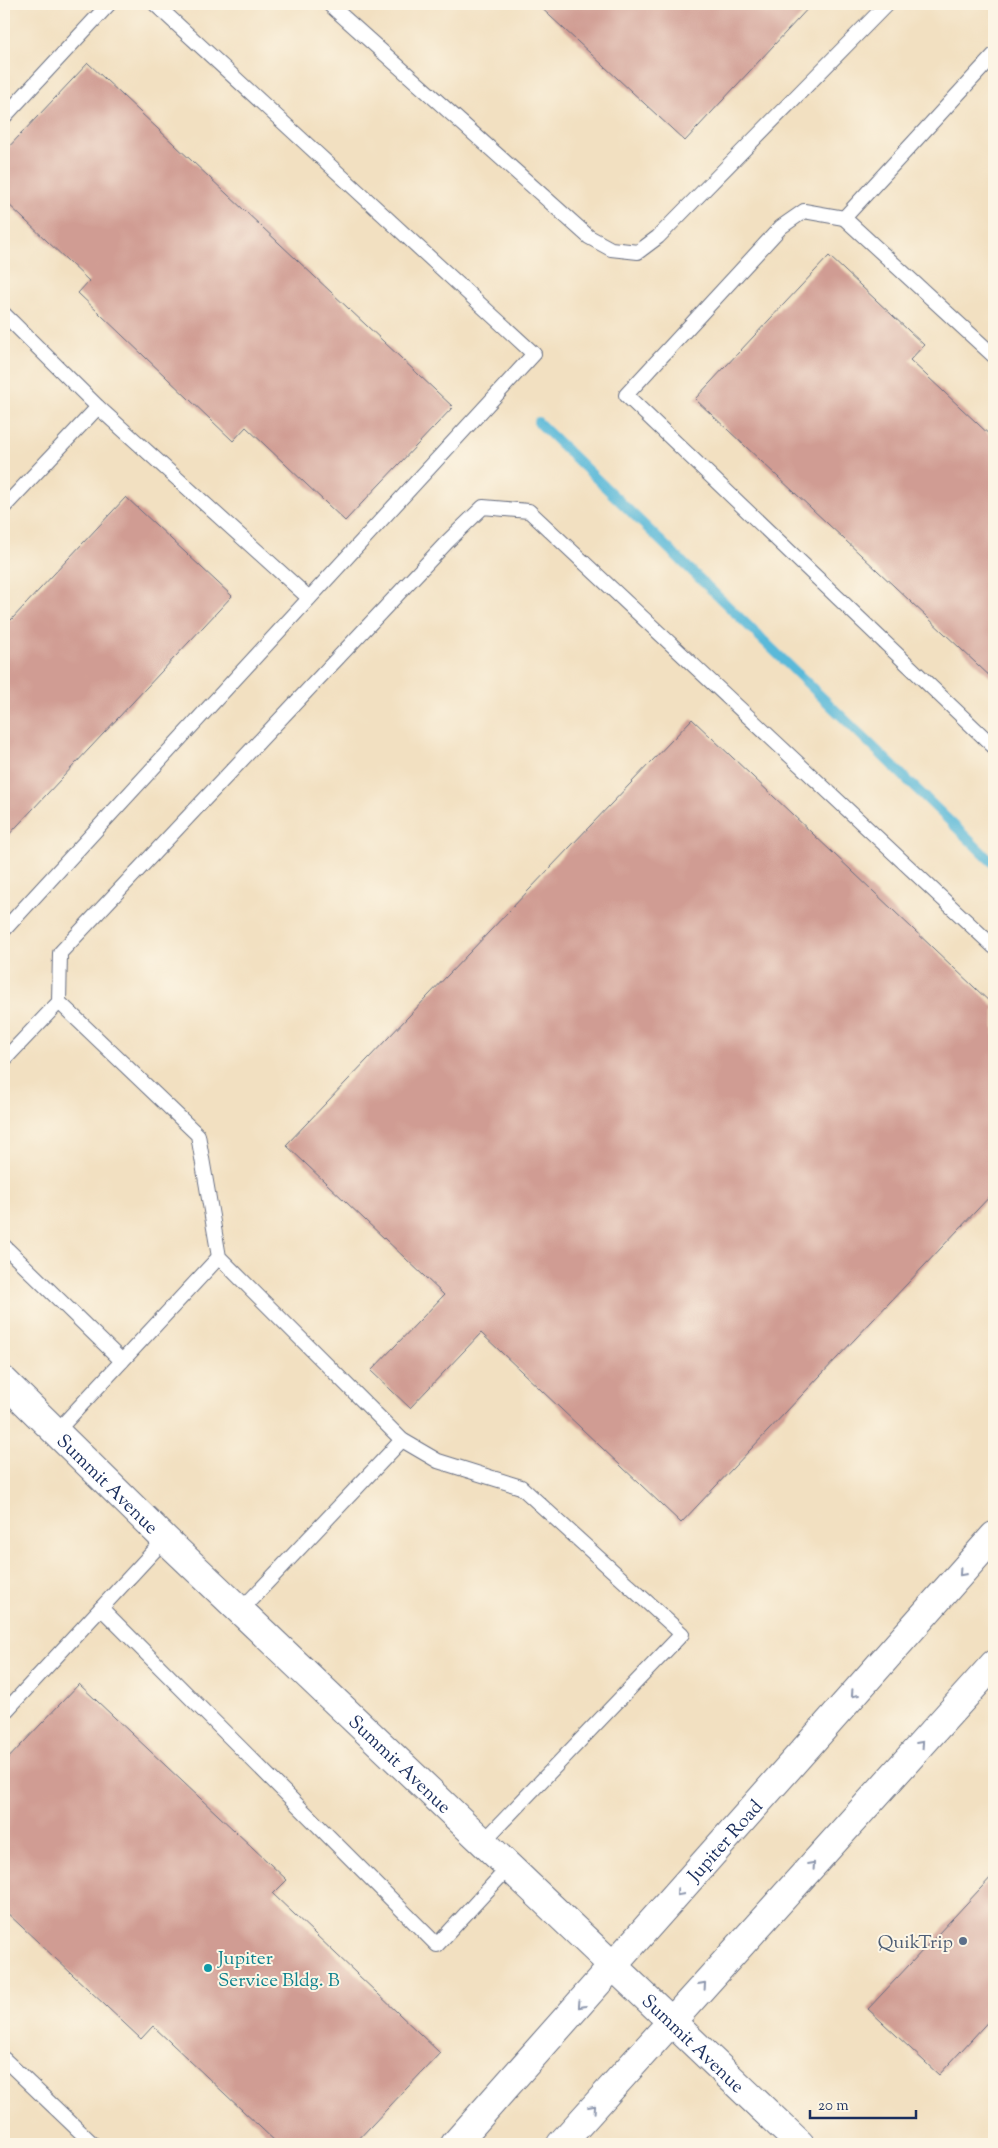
<svg xmlns="http://www.w3.org/2000/svg" width="998" height="2148" viewBox="0 0 998 2148" font-family="'Sorts Mill Goudy',serif">
<rect width="100%" height="100%" fill="#fcf5e5"/>
<filter id="ink" filterUnits="userSpaceOnUse"><feTurbulence type="fractalNoise" baseFrequency=".02" numOctaves="2"/><feDisplacementMap in="SourceGraphic" scale="10" xChannelSelector="R" yChannelSelector="G"/><feConvolveMatrix kernelMatrix="1 2 1 2 8 2 1 2 1" color-interpolation-filters="sRGB"/></filter>
<filter id="wash" filterUnits="userSpaceOnUse"><feTurbulence type="fractalNoise" baseFrequency=".0096" numOctaves="4" result="noise"/><feDisplacementMap in="SourceGraphic" scale="20" xChannelSelector="R" yChannelSelector="G"/><feGaussianBlur stdDeviation="1.12" result="paint"/><feColorMatrix in="noise" values="0 0 0 0 0 0 0 0 0 0 0 0 0 0 0 0 0 1.4 0 .05"/><feComposite in="paint" operator="in"/></filter>
<g filter="url(#wash)">
<rect width="100%" height="100%" fill="#f2e0c1"/>
<g fill="none" stroke-linecap="round" stroke-linejoin="round">
<!-- stream -->
<path stroke="#5ab9d9" stroke-width="10" d="M538,422L994,864"/>
</g>
<g id="blocks">
<!-- building -->
<g fill="#d09c93">
<path d="M537,4H812L685,141Z"/>
<path d="M88,63L453,407L345,521L246,427L233,441L78,293L89,281L4,200V152Z"/>
<path d="M829,256L924,345L910,360L994,439V680L695,399Z"/>
<path d="M126,497L232,596L4,840V613L11,620Z"/>
<path d="M692,719L994,1006V1192L681,1523L481,1333L410,1408L371,1371L444,1295L286,1145Z"/>
<path d="M79,1684L287,1880L273,1894L440,2053L354,2144H278L153,2026L141,2039L4,1910V1763Z"/>
<path d="M994,1874V2015L939,2075L868,2009Z"/>
</g>
</g>
</g>
<g filter="url(#ink)">
<use href="#blocks" fill-opacity="0" stroke="#666d81" stroke-width="1"/>
<g fill="none" stroke-linecap="round" stroke-linejoin="round">
<!-- service casing -->
<g stroke="#666d81" stroke-width="16">
<g id="service">
<path d="M329,4L589,237L611,249L638,252L658,237L887,4"/>
<path d="M994,55L844,218L804,211L781,227L626,395L994,747"/>
<path d="M4,117L109,4"/>
<path d="M844,218L994,356"/>
<path d="M4,314L98,407L309,598"/>
<path d="M4,507L98,407"/>
<path d="M4,930L534,354L155,4"/>
<path d="M59,1002L198,1135L219,1257L402,1440L438,1461L521,1487L682,1634L482,1843"/>
<path d="M4,1060L59,1002L60,953L447,542L483,507L529,511L994,947"/>
<path d="M4,1246L122,1361"/>
<path d="M56,1432L219,1257"/>
<path d="M101,1608L437,1945L508,1868"/>
<path d="M240,1611L402,1440"/>
<path d="M4,1713L165,1539"/>
<path d="M4,2059L93,2144"/>
</g>
</g>
<!-- minor casing -->
<g stroke="#666d81" stroke-width="30">
<g id="minor">
<path id="s1" d="M4,1381L165,1539L800,2144"/>
</g>
</g>
<!-- secondary casing -->
<g stroke="#666d81" stroke-width="30">
<g id="secondary">
<path id="s2" d="M455,2144L994,1536"/>
<path d="M561,2144L994,1664"/>
</g>
</g>
<!-- service -->
<use href="#service" stroke="#fff" stroke-width="14"/>
<!-- minor -->
<use href="#minor" stroke="#fff" stroke-width="28"/>
<!-- secondary -->
<use href="#secondary" stroke="#fff" stroke-width="28"/>
</g>
<!-- one-way arrows -->
<defs><path id="oneway-chevron" d="M-2-3.5L2.5 0L-2 3.5" fill="none" stroke-width="1.6" stroke-linecap="round" stroke-linejoin="round" transform="scale(1.25)"/></defs>
<g stroke="#8d97ae">
<use href="#oneway-chevron" transform="translate(962 1573) rotate(132)"/>
<use href="#oneway-chevron" transform="translate(854 1694) rotate(132)"/>
<use href="#oneway-chevron" transform="translate(921 1744) rotate(-48)"/>
<use href="#oneway-chevron" transform="translate(812 1865) rotate(-48)"/>
<use href="#oneway-chevron" transform="translate(679 1893) rotate(131)"/>
<use href="#oneway-chevron" transform="translate(703 1985) rotate(-48)"/>
<use href="#oneway-chevron" transform="translate(581 2005) rotate(132)"/>
<use href="#oneway-chevron" transform="translate(593 2108) rotate(-48)"/>
</g>
</g>
<!-- markers -->
<circle fill="#5c6f8a" stroke="#fcf5e5" stroke-width="2" cx="963" cy="1941" r="5"/>
<circle fill="#0f9aa8" stroke="#fcf5e5" stroke-width="2" cx="208" cy="1968" r="5"/>
<g text-anchor="middle" stroke-width="4" stroke-linejoin="round" paint-order="stroke">
<!-- street labels -->
<g font-size="19" fill="#1b2f5e" stroke="#fcf5e5">
<text dy="7" stroke="none"><textPath href="#s1" startOffset="146">Summit Avenue</textPath></text>
<text dy="7" stroke="none"><textPath href="#s1" startOffset="551">Summit Avenue</textPath></text>
<text dy="7" stroke="none"><textPath href="#s2" startOffset="406">Jupiter Road</textPath></text>
<text dy="7" stroke="none"><textPath href="#s1" startOffset="956">Summit Avenue</textPath></text>
</g>
<!-- service labels -->
<g font-size="19" fill="#4e5e75" stroke="#fcf5e5" text-anchor="end">
<text x="953" y="1948">QuikTrip</text>
</g>
<!-- culture labels -->
<g font-size="19" fill="#0d838f" stroke="#fcf5e5" text-anchor="start">
<text x="218" y="1964">Jupiter<tspan x="218" dy="22">Service Bldg. B</tspan></text>
</g>
</g>
<!-- margin -->
<rect width="998" height="2148" fill="none" stroke="#fcf5e5" stroke-width="20"/>
<!-- scale -->
<path d="M810 2110v8h106v-8" fill="none" stroke="#1b2f5e" stroke-width="2.5"/>
<text x="818" y="2110" font-size="15" fill="#1b2f5e" stroke="#fcf5e5" stroke-width="4" paint-order="stroke">20 m</text>
</svg>
